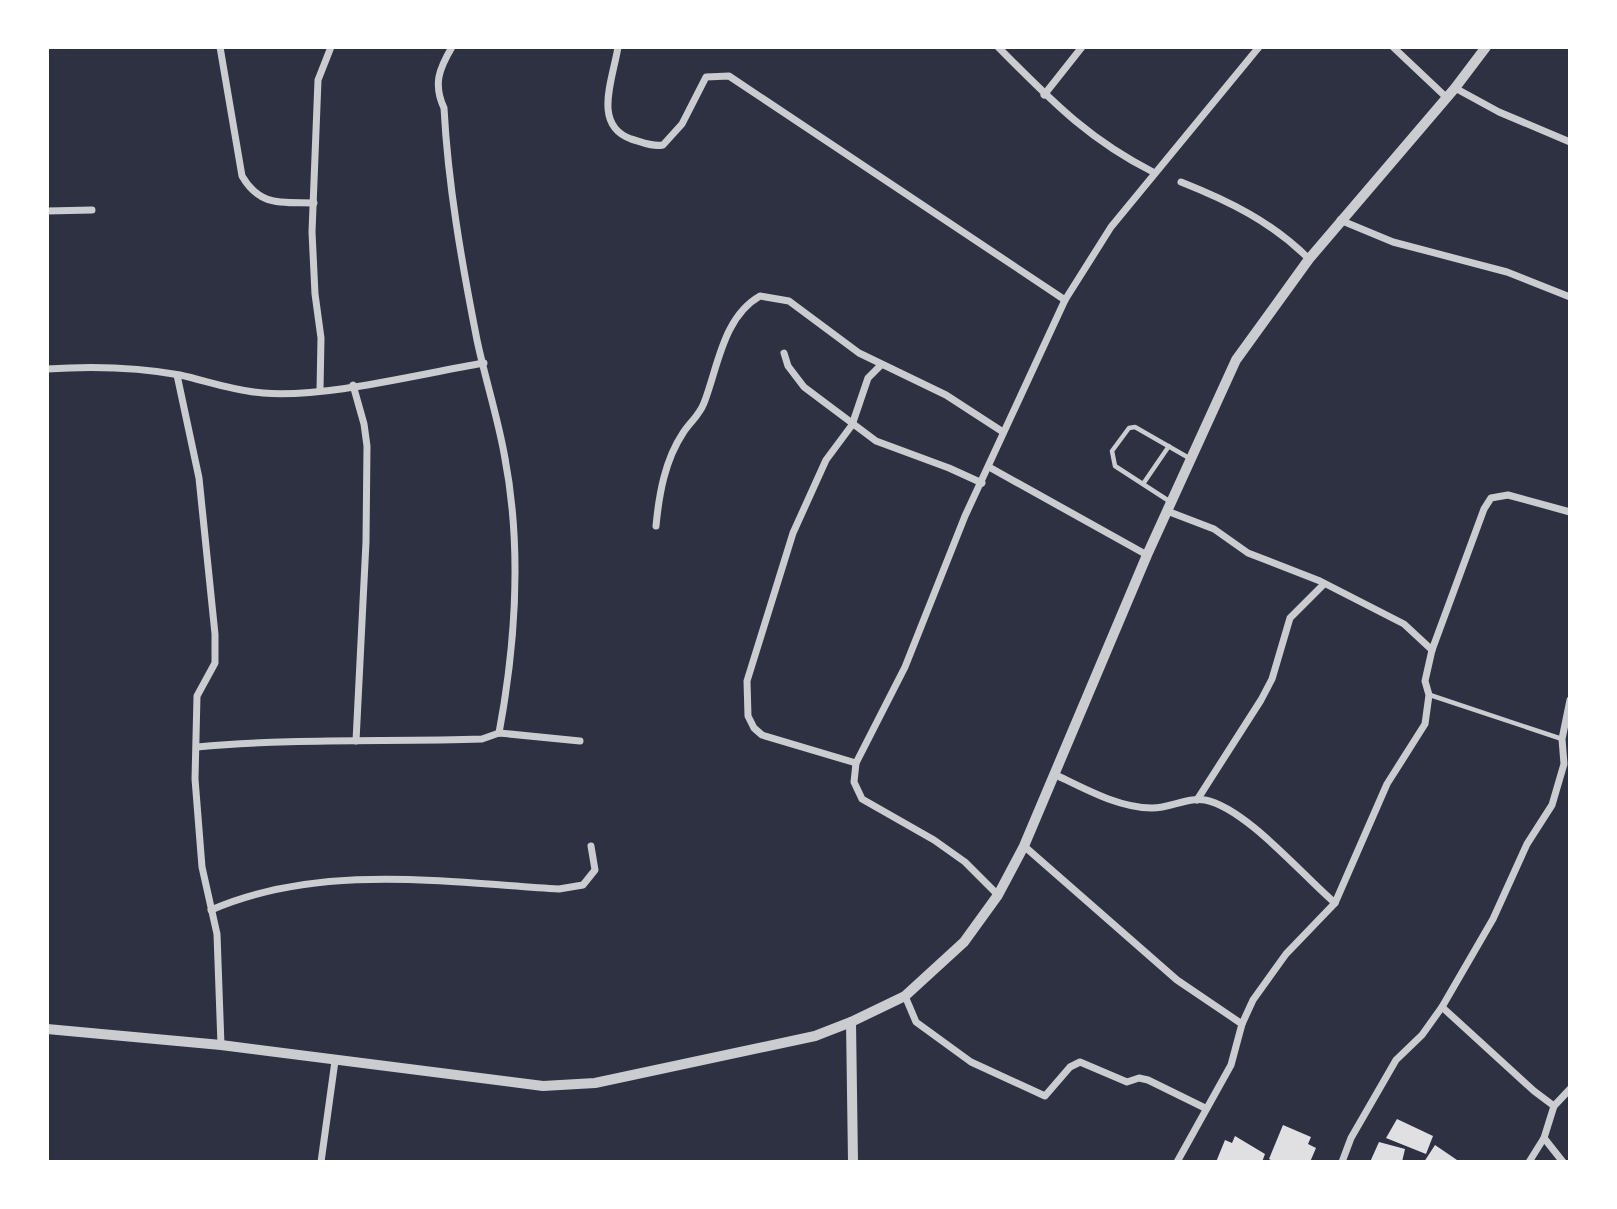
<svg xmlns="http://www.w3.org/2000/svg" width="1617" height="1209" viewBox="0 0 1617 1209" font-family="Arial,sans-serif">
<rect width="100%" height="100%" fill="#2d3142"/>
<!-- building -->
<g fill="#e0e0e3">
<path d="M1397,1119L1433,1136L1426,1154L1386,1138Z"/>
<path d="M1283,1125L1311,1137L1308,1144L1316,1148L1310,1162H1275L1269,1159Z"/>
<path d="M1235,1136L1265,1154L1262,1162H1216L1225,1140L1232,1143Z"/>
<path d="M1379,1142L1405,1149L1402,1162H1370Z"/>
<path d="M1435,1145L1457,1160L1456,1162H1424Z"/>
</g>
<g fill="none" stroke-linecap="round" stroke-linejoin="round">
<!-- service -->
<g stroke="#caccd0" stroke-width="4.5">
<path d="M1143,484L1169,446"/>
<path d="M1169,501L1115,466L1112,451L1129,428L1135,427L1189,458"/>
<path d="M1430,695L1562,739"/>
</g>
<!-- minor -->
<g stroke="#caccd0" stroke-width="7">
<path d="M220,47L242,176C260,207 281,202 314,203"/>
<path d="M452,47C439,69 433,84 444,108C448,185 462,264 477,340C485,378 497,415 504,453C522,544 516,642 499,733"/>
<path d="M618,47C613,79 592,125 631,139C642,142 652,147 663,145L682,124L706,77L729,76L1065,300"/>
<path d="M998,47C1050,99 1086,138 1153,172"/>
<path d="M1393,47L1447,98"/>
<path d="M1455,88L1499,112L1570,142"/>
<path d="M1044,95L1082,47"/>
<path d="M1181,182C1229,201 1272,222 1309,259"/>
<path d="M47,211L92,210"/>
<path d="M1340,220L1393,242L1507,272L1570,297"/>
<path d="M784,353L788,366L804,387L876,441L949,468L982,483"/>
<path d="M47,369C92,366 136,367 180,375C207,381 235,391 263,393C327,398 418,374 484,363"/>
<path d="M177,375L199,478L215,634V663L197,696L195,779L202,867L217,934L221,1045"/>
<path d="M353,385L364,424L367,446L366,542L356,741"/>
<path d="M320,390L321,338L315,294L312,232L318,80L331,47"/>
<path d="M989,467L1147,555"/>
<path d="M1167,511L1214,529L1248,553L1320,581L1404,624L1432,650"/>
<path d="M656,526C659,494 665,460 683,433C690,422 699,416 704,403C718,367 723,317 760,296L789,301L859,353L946,395L1003,432"/>
<path d="M197,747C292,738 387,742 482,739L499,733L580,741"/>
<path d="M856,763L762,735L754,728L748,716L747,681L793,533L826,460L852,425L868,378L881,365"/>
<path d="M1056,775C1085,789 1119,808 1152,808C1171,808 1187,797 1205,800C1246,808 1303,876 1335,903"/>
<path d="M1197,800L1261,700L1272,679L1290,618L1324,584"/>
<path d="M1024,846L1177,980L1242,1024"/>
<path d="M998,895L965,862L934,840L862,799L854,782L856,763L905,667L965,516L1065,300L1111,227L1259,47"/>
<path d="M211,910C319,863 445,882 559,889L583,885L595,870L591,846"/>
<path d="M905,996L916,1022L971,1062L1045,1096L1070,1067L1080,1062L1127,1082L1139,1078L1148,1080L1205,1108"/>
<path d="M1442,1007L1534,1091L1554,1106"/>
<path d="M321,1162L335,1061"/>
<path d="M1177,1162L1231,1065L1242,1024L1253,1000L1286,954L1335,903L1387,784L1425,724L1429,695L1425,681L1432,650L1484,509L1491,498L1508,495L1570,512"/>
<path d="M1342,1162L1351,1138L1396,1060L1422,1035L1442,1007L1493,919L1527,844L1552,805L1564,764L1562,739L1570,700"/>
<path d="M1529,1162L1544,1138"/>
<path d="M1563,1162L1544,1138L1554,1106L1570,1089"/>
</g>
<!-- tertiary -->
<g stroke="#caccd0" stroke-width="10">
<path d="M851,1022L853,1162"/>
<path d="M47,1029L221,1045L543,1086L595,1083L815,1036L851,1022L905,996L964,942L998,895L1024,846L1147,555L1236,360L1309,259L1455,88L1486,47"/>
</g>
</g>
<!-- border -->
<rect width="1617" height="1209" fill="none" stroke="#ffffff" stroke-width="98"/>
</svg>
